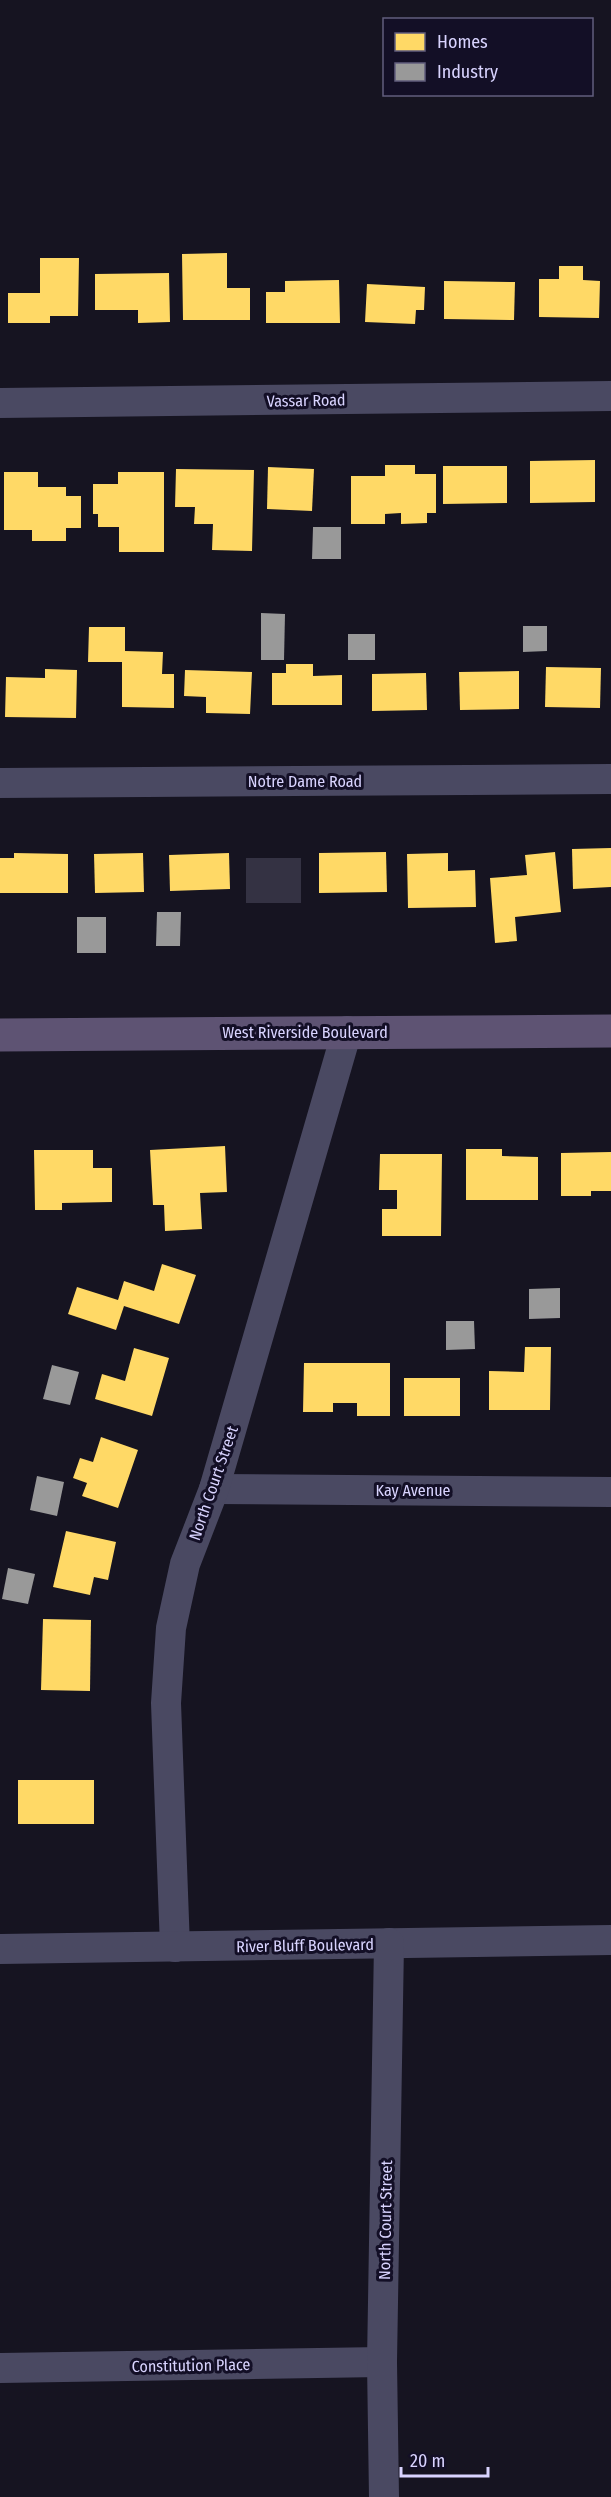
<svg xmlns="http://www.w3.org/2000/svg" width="611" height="2497" viewBox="0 0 611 2497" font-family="'Fira Sans Condensed',sans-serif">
<rect width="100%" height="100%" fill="#161421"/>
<!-- homes -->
<g fill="#ffd966">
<path d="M227,253V288H250V320H183L182,254Z"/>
<path d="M40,258H79L78,316H50V323H8V293H40Z"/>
<path d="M559,266H583V280L600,281L599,318L539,317V279H559Z"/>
<path d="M169,273L170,322L138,323V310H95V274Z"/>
<path d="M339,280L340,323H266V292H285V281Z"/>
<path d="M444,281L515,282L514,320L444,319Z"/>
<path d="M367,284L425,287L424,310H416L415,324L365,322Z"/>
<path d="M595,460V502L530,503V461Z"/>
<path d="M385,465H415V474H436V513H427V523L401,524V513L385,514V524H351V476H385Z"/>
<path d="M443,466H507V503L443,504Z"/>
<path d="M268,467L314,469L312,511L267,509Z"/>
<path d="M176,469L254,470L252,551L212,550L213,524H194L195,507H175Z"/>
<path d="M4,472H38V487H66V496H81V528H66V541H32V530H4Z"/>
<path d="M118,472H164V552H119V527H98V514H93V484H118Z"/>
<path d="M89,627H125V651L163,652L162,674H174V708L122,707V662H88Z"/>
<path d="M286,664H313V676L342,675V705H272V673H286Z"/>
<path d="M546,667L601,668L600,708L545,707Z"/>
<path d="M45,669L77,670L76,718L5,717L6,677L45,678Z"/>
<path d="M185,670L252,672L250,714L206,713V697L184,696Z"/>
<path d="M519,671V709L460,710L459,672Z"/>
<path d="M426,673L427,710L372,711V674Z"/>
<path d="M611,848V887L573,889L572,849Z"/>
<path d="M386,852L387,892L319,893V853Z"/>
<path d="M555,852L561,912L515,917L517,941L495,943L490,878L527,875L525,855Z"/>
<path d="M14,853L68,854V893H0V858H14Z"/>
<path d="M143,853L144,892L95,893L94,854Z"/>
<path d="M229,853L230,889L170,891L169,855Z"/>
<path d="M448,853V871L475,870L476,907L408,908L407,854Z"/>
<path d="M225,1146L227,1192L200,1193L202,1229L165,1231L164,1205H153L150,1150Z"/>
<path d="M466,1149H502V1156L538,1157V1200H466Z"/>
<path d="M34,1150H93V1168H112V1202L62,1203V1210H35Z"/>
<path d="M611,1152V1191H591V1196H561V1153Z"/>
<path d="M380,1154H442L441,1236H382V1209H397V1190H379Z"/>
<path d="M162,1264L196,1275L179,1324L124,1306L116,1330L68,1314L77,1287L118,1300L124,1281L154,1291Z"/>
<path d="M525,1347H551L550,1410H489V1371L524,1372Z"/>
<path d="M134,1348L169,1358L152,1416L95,1399L102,1374L125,1381Z"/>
<path d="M304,1363H390V1416H357V1403H333V1412H303Z"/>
<rect x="404" y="1378" width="56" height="38"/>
<path d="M101,1437L138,1450L118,1508L82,1496L87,1483L73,1478L80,1458L93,1462Z"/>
<path d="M66,1531L116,1542L108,1580L94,1577L90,1595L53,1587Z"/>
<path d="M43,1619L91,1620L90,1691L41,1690Z"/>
<rect x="18" y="1780" width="76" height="44"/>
</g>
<!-- industry -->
<g fill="#999">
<path d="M313,527H341V559H312Z"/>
<path d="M261,613L285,614L284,660H261Z"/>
<path d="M523,626H547V651L523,652Z"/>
<rect x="348" y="634" width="27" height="26"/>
<path d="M157,912H181L180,946H156Z"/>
<rect x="77" y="917" width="29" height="36"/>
<path d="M560,1288V1318L529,1319V1289Z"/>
<path d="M446,1321H474L475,1349L446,1350Z"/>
<path d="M52,1365L79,1372L70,1405L43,1399Z"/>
<path d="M37,1476L64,1482L57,1516L30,1510Z"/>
<path d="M8,1568L35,1574L28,1604L2,1599Z"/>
</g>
<!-- building -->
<rect fill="#343243" x="246" y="858" width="55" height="45"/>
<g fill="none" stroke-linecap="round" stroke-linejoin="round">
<!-- minor -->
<g stroke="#4a4962" stroke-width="30">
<path d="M0,403L611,396"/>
<path d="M0,783L611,779"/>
<path d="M214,1489L611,1492"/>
<path d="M175,1947L166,1703L171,1628L185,1564L214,1489L347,1031"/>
<path d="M0,1949L611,1940"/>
<path d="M0,2368L382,2362"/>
<path d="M384,2497L382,2362L389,1943"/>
</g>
<!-- primary -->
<path stroke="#5e5373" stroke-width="33" d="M0,1035L611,1031"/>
</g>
<g text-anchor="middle" stroke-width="6" stroke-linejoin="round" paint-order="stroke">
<!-- street labels -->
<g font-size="16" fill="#d9d4ff" stroke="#130f26">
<text transform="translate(306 400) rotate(-1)" y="6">Vassar Road</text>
<text x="305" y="787">Notre Dame Road</text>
<text x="305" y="1038">West Riverside Boulevard</text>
<text transform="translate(213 1483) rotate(-71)" y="6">North Court Street</text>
<text x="413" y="1496">Kay Avenue</text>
<text transform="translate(305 1945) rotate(-1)" y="6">River Bluff Boulevard</text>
<text transform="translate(385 2220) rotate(-89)" y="6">North Court Street</text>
<text transform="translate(191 2365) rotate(-1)" y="6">Constitution Place</text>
</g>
</g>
<!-- legend -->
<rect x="383" y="18" width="210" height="78" fill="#130f26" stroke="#625e7d" stroke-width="1.5"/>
<rect x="395" y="33" width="30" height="18" fill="#ffd966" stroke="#625e7d" stroke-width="1.5"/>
<text x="437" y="48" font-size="18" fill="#d9d4ff">Homes</text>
<rect x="395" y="63" width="30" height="18" fill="#999999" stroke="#625e7d" stroke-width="1.5"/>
<text x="437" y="78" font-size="18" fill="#d9d4ff">Industry</text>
<!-- scale -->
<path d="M401 2467v9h87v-9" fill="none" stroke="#d9d4ff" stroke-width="3"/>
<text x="410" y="2467" font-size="18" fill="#d9d4ff" stroke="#130f26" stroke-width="4.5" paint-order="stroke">20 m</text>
</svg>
